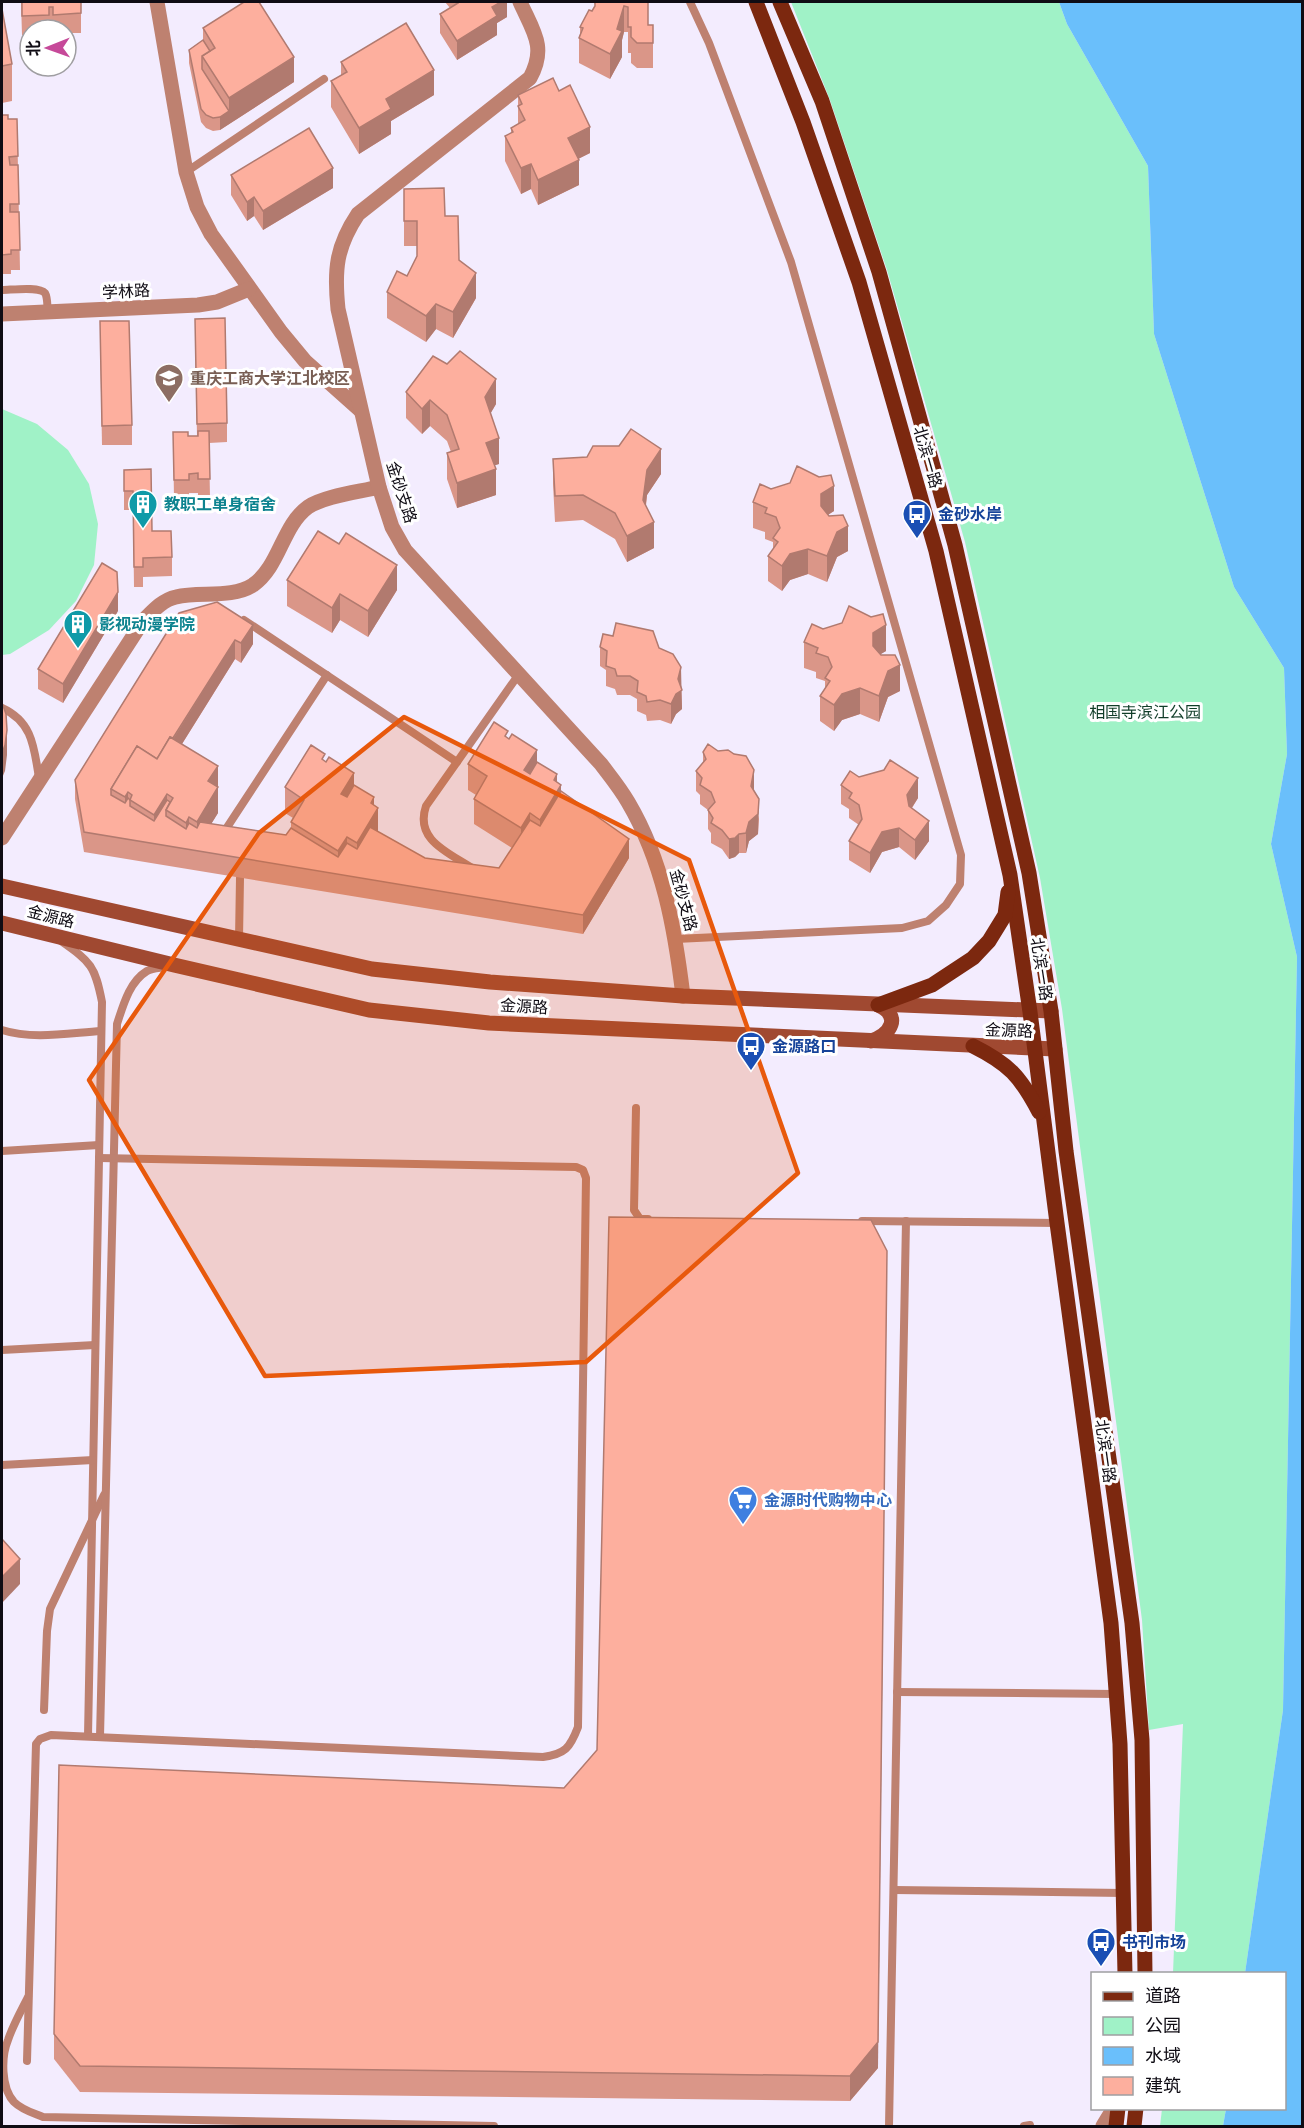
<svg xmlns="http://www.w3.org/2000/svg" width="1304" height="2128" viewBox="0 0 1304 2128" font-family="Barlow,'Noto Sans SC',sans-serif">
<rect width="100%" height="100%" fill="#f3ecfe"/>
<!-- green -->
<g fill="#a0f2c7">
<path d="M791,2H1059L1067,24L1148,166L1154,334L1234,587L1284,668L1287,754L1271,844L1297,957L1283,1710L1245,1973H1173L1183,1724L1149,1730L1142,1620L1062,1009L1040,878L965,542L887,270L830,100Z"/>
<path d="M2,409L37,424L68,450L89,484L98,524L94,565L76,601L49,630L10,654L2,655Z"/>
<path d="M1162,2109H1226L1223,2126H1160Z"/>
</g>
<!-- water -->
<path fill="#6abffb" d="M1059,2H1302V2126H1223L1226,2109L1284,2108V1974L1245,1973L1283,1710L1297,957L1271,844L1287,754L1284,668L1234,587L1154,334L1148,166L1067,24Z"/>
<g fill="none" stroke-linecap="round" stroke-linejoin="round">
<!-- service -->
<g stroke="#be8170" stroke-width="8">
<path d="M186,172L324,79"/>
<path d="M2,290C11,290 39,286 45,293C48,298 47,307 48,313"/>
<path d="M244,620L457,762"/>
<path d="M2,708C33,722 34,748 39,778"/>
<path d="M222,835L327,675"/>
<path d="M475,870C450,853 414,841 426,806L519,674"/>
<path d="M239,939L240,878"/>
<path d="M676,939L902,928L928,921L946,905L960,884L961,855L791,262L709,43L690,2"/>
<path d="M61,941C91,962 95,966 102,1002L88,1736"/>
<path d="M2,1030C33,1040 69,1033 101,1031"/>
<path d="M636,1108L634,1210L640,1219H648"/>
<path d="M2,1151L99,1145"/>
<path d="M862,1221L1057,1223"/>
<path d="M2,1350L95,1345"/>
<path d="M2,1465L93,1460"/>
<path d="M897,1692L1116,1694"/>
<path d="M44,1710L47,1631L50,1609L104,1495"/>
<path d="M100,1737L117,1024C123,1006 129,982 147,971C152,968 160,968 165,967"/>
<path d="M894,1890L1123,1893"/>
<path d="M28,1997C21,2011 13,2025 8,2040C1,2057 1,2088 14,2102C22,2110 33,2113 43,2117L494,2126"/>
<path d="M27,2061L36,1744L40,1739L51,1735L543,1757C565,1754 570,1748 578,1727L586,1178L583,1170L576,1167L99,1158"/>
<path d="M889,2126L906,1221"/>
<path d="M1024,2126L1030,2125"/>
</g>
<!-- minor -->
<g stroke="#be8170" stroke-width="15">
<path d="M157,2L186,172L197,207L211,234L281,332L305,361L360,410"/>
<path d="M2,314L198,305L217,302L249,289"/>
<path d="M2,838L143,621C152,612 162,600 176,597C200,591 231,599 253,585C280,566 282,526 308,507C325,496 359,492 379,487"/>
</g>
<!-- tertiary -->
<g stroke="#be8170" stroke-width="15">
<path d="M520,2C533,31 547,47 530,78L358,214C336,247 334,270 338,309L379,487L392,527L405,550L601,764C610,776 620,788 628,802C663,861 675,929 683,996"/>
<path d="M1103,2126L1114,2108"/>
</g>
<!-- secondary -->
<g stroke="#a04931" stroke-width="15">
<path d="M2,886L372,969L490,982L683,996L1051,1011"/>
<path d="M2,923L174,965L369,1010L489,1023L1055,1049"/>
<path d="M871,1041C891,1034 902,1016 878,1005"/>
</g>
<!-- primary -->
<g stroke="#7c280f" stroke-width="15">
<path d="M756,2L803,122L859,282L936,551L1010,875L1030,1012L1057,1223L1111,1623L1120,1744L1125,1974"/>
<path d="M780,2L822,101L879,272L955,545L1029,873L1051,1011L1066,1151L1132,1623L1142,1740L1145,1974"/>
<path d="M878,1005L932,985L973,958L989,941L1005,915L1008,892"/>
<path d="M973,1046C1009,1064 1020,1076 1039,1112"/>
<path d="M1116,2126L1118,2108"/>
<path d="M1134,2126L1136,2108"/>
</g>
</g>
<!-- wall -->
<g fill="#da9688">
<path d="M21,2H81V33H66V30H53V26L49,27V30H30V35H22Z"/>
<path d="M445,2H507V17L497,23V35L457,60L440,33V14L450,8Z"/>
<path d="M594,2H648V25H653V68H637L631,63V53H628V32H624L622,40V57L610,79L579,63V38L580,34V27L592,11L595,5Z"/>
<path d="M2,9L12,64V101L2,103Z"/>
<path d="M203,28L294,82L220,130L213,131L206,128L201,122L189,63V50L203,40Z"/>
<path d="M341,62L434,95L391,121V134L359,154L331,107V81L341,75Z"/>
<path d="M518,95L590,153L578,159L579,185L538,205L531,189L521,194L505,161V136L511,133V128L518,124Z"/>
<path d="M2,115L8,119H17L20,270H11V274H2Z"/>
<path d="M231,175L333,188L263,230L254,216L247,221L231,195Z"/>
<path d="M404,189L445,216L459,260L476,298L453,338L436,329L426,342L387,318V292L407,276L417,257V246H404Z"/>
<path d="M195,339L227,423V442L209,443L210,498H198V493H189V499H174L173,432L188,436H197Z"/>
<path d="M100,341L132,425V445H102Z"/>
<path d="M406,392L496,404L490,414L499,464L494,465L496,495L457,508L447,479V453L451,452L447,441L430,426L422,434L406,418Z"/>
<path d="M553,459L661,474L647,495L646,506L654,548L627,562L615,539L583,520L555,522L553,484Z"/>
<path d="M124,470L152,531L172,557V576L143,577V587H134L133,510H124Z"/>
<path d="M771,489L834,511L828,515L848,551L837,557L827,582L808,574L790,580L782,591L768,581V556L773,550V542L765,539V532L753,528V502Z"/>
<path d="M287,580L397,590L368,637L340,620L332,633L287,606Z"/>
<path d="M118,611L63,703L38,689V669Z"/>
<path d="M179,613L253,644L241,663L235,659L182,744L218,813L211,824L286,835L291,828V822L293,818L285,813V787L325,761L354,786L374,806L378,832L425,858L499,868L512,848L474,824V799L476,795L468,790V764L508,738L537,763L557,782L561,791L629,858L583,934L84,852L75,799V780Z"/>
<path d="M871,617L886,651L880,654L900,691L888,697L879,722L860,714L842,720L834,731L820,721V696L825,689V681L816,678V672L804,668V642L823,629Z"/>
<path d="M600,647L659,648L681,687L682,709L676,714L671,724L660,720L647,721L646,715L637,711V699L630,695H617L615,689L606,686V670L600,666Z"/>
<path d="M703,752L754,791L759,819L758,834L749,841L746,853H739L735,857L729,859L722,849L711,843V833L708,829V810L700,804V795L696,791V771L703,763Z"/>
<path d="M859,777L918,798L912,808L929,841L915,860L899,847L882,852L870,873L849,860V841L859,825L849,818V809L841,804V785Z"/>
<path d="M54,2034L878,2068L850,2101L80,2092L54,2059Z"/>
</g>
<!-- shaded-wall -->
<g fill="#b17a6f">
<path d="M501,2H507V17L497,23V35L457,60V41L492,7Z"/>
<path d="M624,6V32L622,40V57L610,79V54L617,29Z"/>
<path d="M294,57V82L220,130V117L229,111V98Z"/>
<path d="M434,70V95L391,121V134L359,154V128L386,99Z"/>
<path d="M590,127V153L568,164V138Z"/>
<path d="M579,160V185L538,205V180Z"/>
<path d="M531,164V189L521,194V168Z"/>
<path d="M333,168V188L263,230V211Z"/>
<path d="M254,197V216L247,221V202Z"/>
<path d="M476,273V298L453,338V312Z"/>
<path d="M436,304V329L426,342V316Z"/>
<path d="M496,379V404L485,423V397Z"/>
<path d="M430,400V426L422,434V409Z"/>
<path d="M499,438V464L486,468V443Z"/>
<path d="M661,449V474L647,495L643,526V500L647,470Z"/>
<path d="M496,469V495L457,508V483Z"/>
<path d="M834,486V511L821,519V494Z"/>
<path d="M654,522V548L627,562V536Z"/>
<path d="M848,526V551L837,557L827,582V556L837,532Z"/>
<path d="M808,549V574L790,580L782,591V566L790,554Z"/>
<path d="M397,565V590L368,637V611Z"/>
<path d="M118,592V611L63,703V684Z"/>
<path d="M340,594V620L332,633V608Z"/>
<path d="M253,625V644L241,663V643Z"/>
<path d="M886,625V651L873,659V633Z"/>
<path d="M235,640V659L157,784V765Z"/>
<path d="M900,665V691L888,697L879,722V696L888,671Z"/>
<path d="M681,667L682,709L676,714L671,724V704Z"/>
<path d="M860,688V714L842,720L834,731V705L842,694Z"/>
<path d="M7,730V755L5,771L2,778V753Z"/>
<path d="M537,750V775L524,796V770Z"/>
<path d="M218,766V813L197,847V822L208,781Z"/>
<path d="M754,770V789L751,805V786Z"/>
<path d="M354,773V798L341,819V794Z"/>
<path d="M557,774V791L561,785V810L540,845V820L554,780Z"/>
<path d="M918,778V798L907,815V795Z"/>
<path d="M128,792V818L125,823V797Z"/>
<path d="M167,794V811L166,810L154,841V815Z"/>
<path d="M374,797V815L378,808V834L357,868V843L371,803Z"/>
<path d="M759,799L758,834L749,841L746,853V833L749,822Z"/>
<path d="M530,813V839L521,854V828Z"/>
<path d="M189,817V842L186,848V823Z"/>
<path d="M929,821V841L915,860V840Z"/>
<path d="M899,828V847L882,852L870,873V853L882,832Z"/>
<path d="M739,834V853L735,857L729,859V839Z"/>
<path d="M347,837V862L338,874V851Z"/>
<path d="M629,839V858L583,934V915Z"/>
<path d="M887,1251L878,2068L850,2101V2076Z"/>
<path d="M20,1559V1584L2,1603V1577Z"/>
</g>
<!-- building -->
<g fill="#fdaf9e" stroke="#b17a6f" stroke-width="1.5">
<path d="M22,2H81V13L53,15V7H49V15L22,16Z"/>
<path d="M244,2H259L294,57L229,98L202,56L215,48L203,28Z"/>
<path d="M457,2H501L492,7L497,16L457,41L440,14L458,3Z"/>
<path d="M595,2H648V25H653V43H637L631,37V27H628V7L624,6L617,29L622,31L610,54L579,38L583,28L580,27L589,10L592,11L595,6Z"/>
<path d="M2,9L12,64L2,66Z"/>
<path d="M406,23L434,70L386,99L391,109L359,128L331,81L347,72L341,62Z"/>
<path d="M203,40L210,51L202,56V69L229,111L220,117L213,118L206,115L201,109L189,50Z"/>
<path d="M553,78L559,91L570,85L590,127L568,138L579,160L538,180L531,164L521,168L505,136L513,132L511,128L525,120L518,106L522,104L518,95Z"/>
<path d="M2,115H8V119H17L18,156L9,157L10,165H18L19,204H10V212H19L20,250H11V254L2,255Z"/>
<path d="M309,128L333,168L263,211L254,197L247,202L231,175Z"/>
<path d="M444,188L445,216H458L459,260L476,273L453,312L436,304L426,316L387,292L397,271L407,276L417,256V221H404V189Z"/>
<path d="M225,318L227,423L197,424L195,319Z"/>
<path d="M100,321H129L132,425L102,426Z"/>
<path d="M460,351L496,379L485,397L499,438L486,443L496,469L457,483L447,453L459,449L447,415L430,400L422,409L406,392L433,356L447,364Z"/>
<path d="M631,429L661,449L647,470L643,500L654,522L627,536L615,513L583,495L555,496L553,459L587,457L593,446H619Z"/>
<path d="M198,431H209L210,479H198V473L189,474V480H174L173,432H188V436H198Z"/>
<path d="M797,466L819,477L831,475L834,486L821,494V506L829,516L843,515L848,526L837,532L827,556L808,549L790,554L782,566L768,556L778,542L773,538L780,528L776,517L765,513L767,508L753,502L760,484L771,489L790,483Z"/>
<path d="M151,469L152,531H171L172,557L143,558V567H134L133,491H124V470Z"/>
<path d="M318,531L339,544L346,533L397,565L368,611L340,594L332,608L287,580Z"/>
<path d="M102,563L117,572L118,592L63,684L38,669Z"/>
<path d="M217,602L253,625L241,643L235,640L173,738L170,737L157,759L137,746L111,789V795L125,803L128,798L130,800V806L154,821L167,800L170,802L166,810V816L186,829L189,823L197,828L200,822L286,835L291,828L338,857L347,843L357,849L370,827L425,858L499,868L530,820L540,826L561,791L629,839L583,915L84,832L75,780L179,613Z"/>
<path d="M849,606L871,617L883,614L886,625L873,633V646L881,655H895L900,665L888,671L879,696L860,688L842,694L834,705L820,696L830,681L825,678L832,667L828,657L816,653L818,648L804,642L812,624L823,629L842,623Z"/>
<path d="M616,623L653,631L659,648L673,654L681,667L678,679L682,690L676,694L671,704L660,700L647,702L646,696L637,692L638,681L630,676H617L615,669L606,666L607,651L600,647L603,634L613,636Z"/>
<path d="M2,703L6,714L7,730L5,745L2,753Z"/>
<path d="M494,722L508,731L505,736L509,739L512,734L537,750L524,770L530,774L537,762L557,774L554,780L561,785L540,820L530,813L521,828L474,799L487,776L468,764Z"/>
<path d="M170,737L218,766L208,781L218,787L197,822L189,817L186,823L166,810L173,798L167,794L154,815L130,800L132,795L128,792L125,797L111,789L137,746L157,759Z"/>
<path d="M708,744L718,751L728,750L734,754L746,756L754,770L751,786L759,799L758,814L749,822L746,833L739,834L735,838L729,839L722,830L711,823L713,818L708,810L715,802L711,792L700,785L702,778L696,771L706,759L703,752Z"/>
<path d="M311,745L325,754L322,759L326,762L329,757L354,773L341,794L347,797L354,785L374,797L371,803L378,808L357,843L347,837L338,851L291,822L304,800L285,787Z"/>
<path d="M890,760L918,778L907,795L909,806L929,821L915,840L899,828L882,832L870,853L849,841L862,819L859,805L849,798L852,793L841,785L850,771L859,777L884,770Z"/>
<path d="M609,1217L871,1220L887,1251L878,2042L850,2076L80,2066L54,2034L59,1765L564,1788L597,1750Z"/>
<path d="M2,1539L20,1559L2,1577Z"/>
</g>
<!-- marked area -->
<path fill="#e8590c" fill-opacity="0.2" stroke="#e8590c" stroke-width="4.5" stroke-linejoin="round" d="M404,717L689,860L798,1173L586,1362L265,1376L89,1080L259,833Z"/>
<!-- icons -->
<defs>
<g id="university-pin" transform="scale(1.5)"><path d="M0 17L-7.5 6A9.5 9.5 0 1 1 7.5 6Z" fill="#8d6e63" stroke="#fff"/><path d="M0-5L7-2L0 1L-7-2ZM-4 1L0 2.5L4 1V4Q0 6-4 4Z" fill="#fff"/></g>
<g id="building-pin" transform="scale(1.5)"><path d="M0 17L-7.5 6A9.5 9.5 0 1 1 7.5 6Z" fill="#0f9aa8" stroke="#fff"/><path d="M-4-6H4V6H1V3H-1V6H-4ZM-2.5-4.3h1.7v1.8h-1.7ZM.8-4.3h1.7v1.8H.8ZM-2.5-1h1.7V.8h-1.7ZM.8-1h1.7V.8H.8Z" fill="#fff"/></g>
<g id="bus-pin" transform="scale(1.5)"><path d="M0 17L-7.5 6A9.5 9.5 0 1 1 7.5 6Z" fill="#1a4fb4" stroke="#fff"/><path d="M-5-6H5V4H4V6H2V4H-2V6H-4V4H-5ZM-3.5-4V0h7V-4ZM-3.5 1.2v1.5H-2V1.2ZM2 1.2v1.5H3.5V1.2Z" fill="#fff"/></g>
<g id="supermarket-pin" transform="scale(1.5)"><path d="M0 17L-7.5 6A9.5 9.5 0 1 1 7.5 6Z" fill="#3f7fe0" stroke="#fff"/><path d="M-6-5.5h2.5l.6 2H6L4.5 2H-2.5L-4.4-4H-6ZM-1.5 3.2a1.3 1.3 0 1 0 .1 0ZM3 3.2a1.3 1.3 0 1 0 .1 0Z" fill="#fff"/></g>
</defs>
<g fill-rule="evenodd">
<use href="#university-pin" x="169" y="378"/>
<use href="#building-pin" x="143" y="504"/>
<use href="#bus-pin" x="917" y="514"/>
<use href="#building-pin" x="78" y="624"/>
<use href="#bus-pin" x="751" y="1046"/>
<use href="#supermarket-pin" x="743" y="1500"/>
<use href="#bus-pin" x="1101" y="1942"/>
</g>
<g text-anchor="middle" stroke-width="6" stroke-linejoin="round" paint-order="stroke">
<!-- street labels -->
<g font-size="16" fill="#0f0c14" stroke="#fff">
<text transform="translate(126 291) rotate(-3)" y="6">学林路</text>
<text transform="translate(928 457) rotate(74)" y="6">北滨一路</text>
<text transform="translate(402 492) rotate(72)" y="6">金砂支路</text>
<text transform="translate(684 900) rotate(75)" y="6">金砂支路</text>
<text transform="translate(51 916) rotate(14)" y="6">金源路</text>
<text transform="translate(1042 969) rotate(81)" y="6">北滨一路</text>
<text transform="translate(524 1006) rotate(3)" y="6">金源路</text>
<text transform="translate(1009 1030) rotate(2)" y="6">金源路</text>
<text transform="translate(1106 1451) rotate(82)" y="6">北滨一路</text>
</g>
<!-- education labels -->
<g font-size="16" font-weight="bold" fill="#785e54" stroke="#fff" text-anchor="start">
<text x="190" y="384">重庆工商大学江北校区</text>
</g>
<!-- culture labels -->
<g font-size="16" font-weight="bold" fill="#0d838f" stroke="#fff" text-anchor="start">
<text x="164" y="510">教职工单身宿舍</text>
<text x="99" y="630">影视动漫学院</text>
</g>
<!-- transit labels -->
<g font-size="16" font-weight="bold" fill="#164399" stroke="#fff" text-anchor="start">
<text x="938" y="520">金砂水岸</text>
<text x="772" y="1052">金源路口</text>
<text x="1122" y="1948">书刊市场</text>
</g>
<!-- park labels -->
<g font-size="16" fill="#113d29" stroke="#fff">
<text x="1145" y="718">相国寺滨江公园</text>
</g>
<!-- shop labels -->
<g font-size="16" font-weight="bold" fill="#366cbe" stroke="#fff" text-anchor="start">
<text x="764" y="1506">金源时代购物中心</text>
</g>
</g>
<!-- border -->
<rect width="1304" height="2128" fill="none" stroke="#0f0c14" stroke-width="6"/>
<!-- legend -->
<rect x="1091" y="1972" width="195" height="138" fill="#ffffff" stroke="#9f9ea1" stroke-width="1.5"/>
<rect x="1103" y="1992" width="30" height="9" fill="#7c280f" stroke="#9f9ea1" stroke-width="1.5"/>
<text x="1145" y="2002" font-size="18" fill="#0f0c14">道路</text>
<rect x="1103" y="2017" width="30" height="18" fill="#a0f2c7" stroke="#9f9ea1" stroke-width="1.5"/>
<text x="1145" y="2032" font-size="18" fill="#0f0c14">公园</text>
<rect x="1103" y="2047" width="30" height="18" fill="#6abffb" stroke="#9f9ea1" stroke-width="1.5"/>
<text x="1145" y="2062" font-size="18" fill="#0f0c14">水域</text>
<rect x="1103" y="2077" width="30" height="18" fill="#fdaf9e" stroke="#9f9ea1" stroke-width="1.5"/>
<text x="1145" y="2092" font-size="18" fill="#0f0c14">建筑</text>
<!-- north arrow -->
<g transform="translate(48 48) rotate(269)"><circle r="28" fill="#ffffff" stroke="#9f9ea1" stroke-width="1.5"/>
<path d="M0-4.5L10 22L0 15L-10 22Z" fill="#c64999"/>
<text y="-9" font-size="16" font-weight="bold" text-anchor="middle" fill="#0f0c14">北</text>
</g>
</svg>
